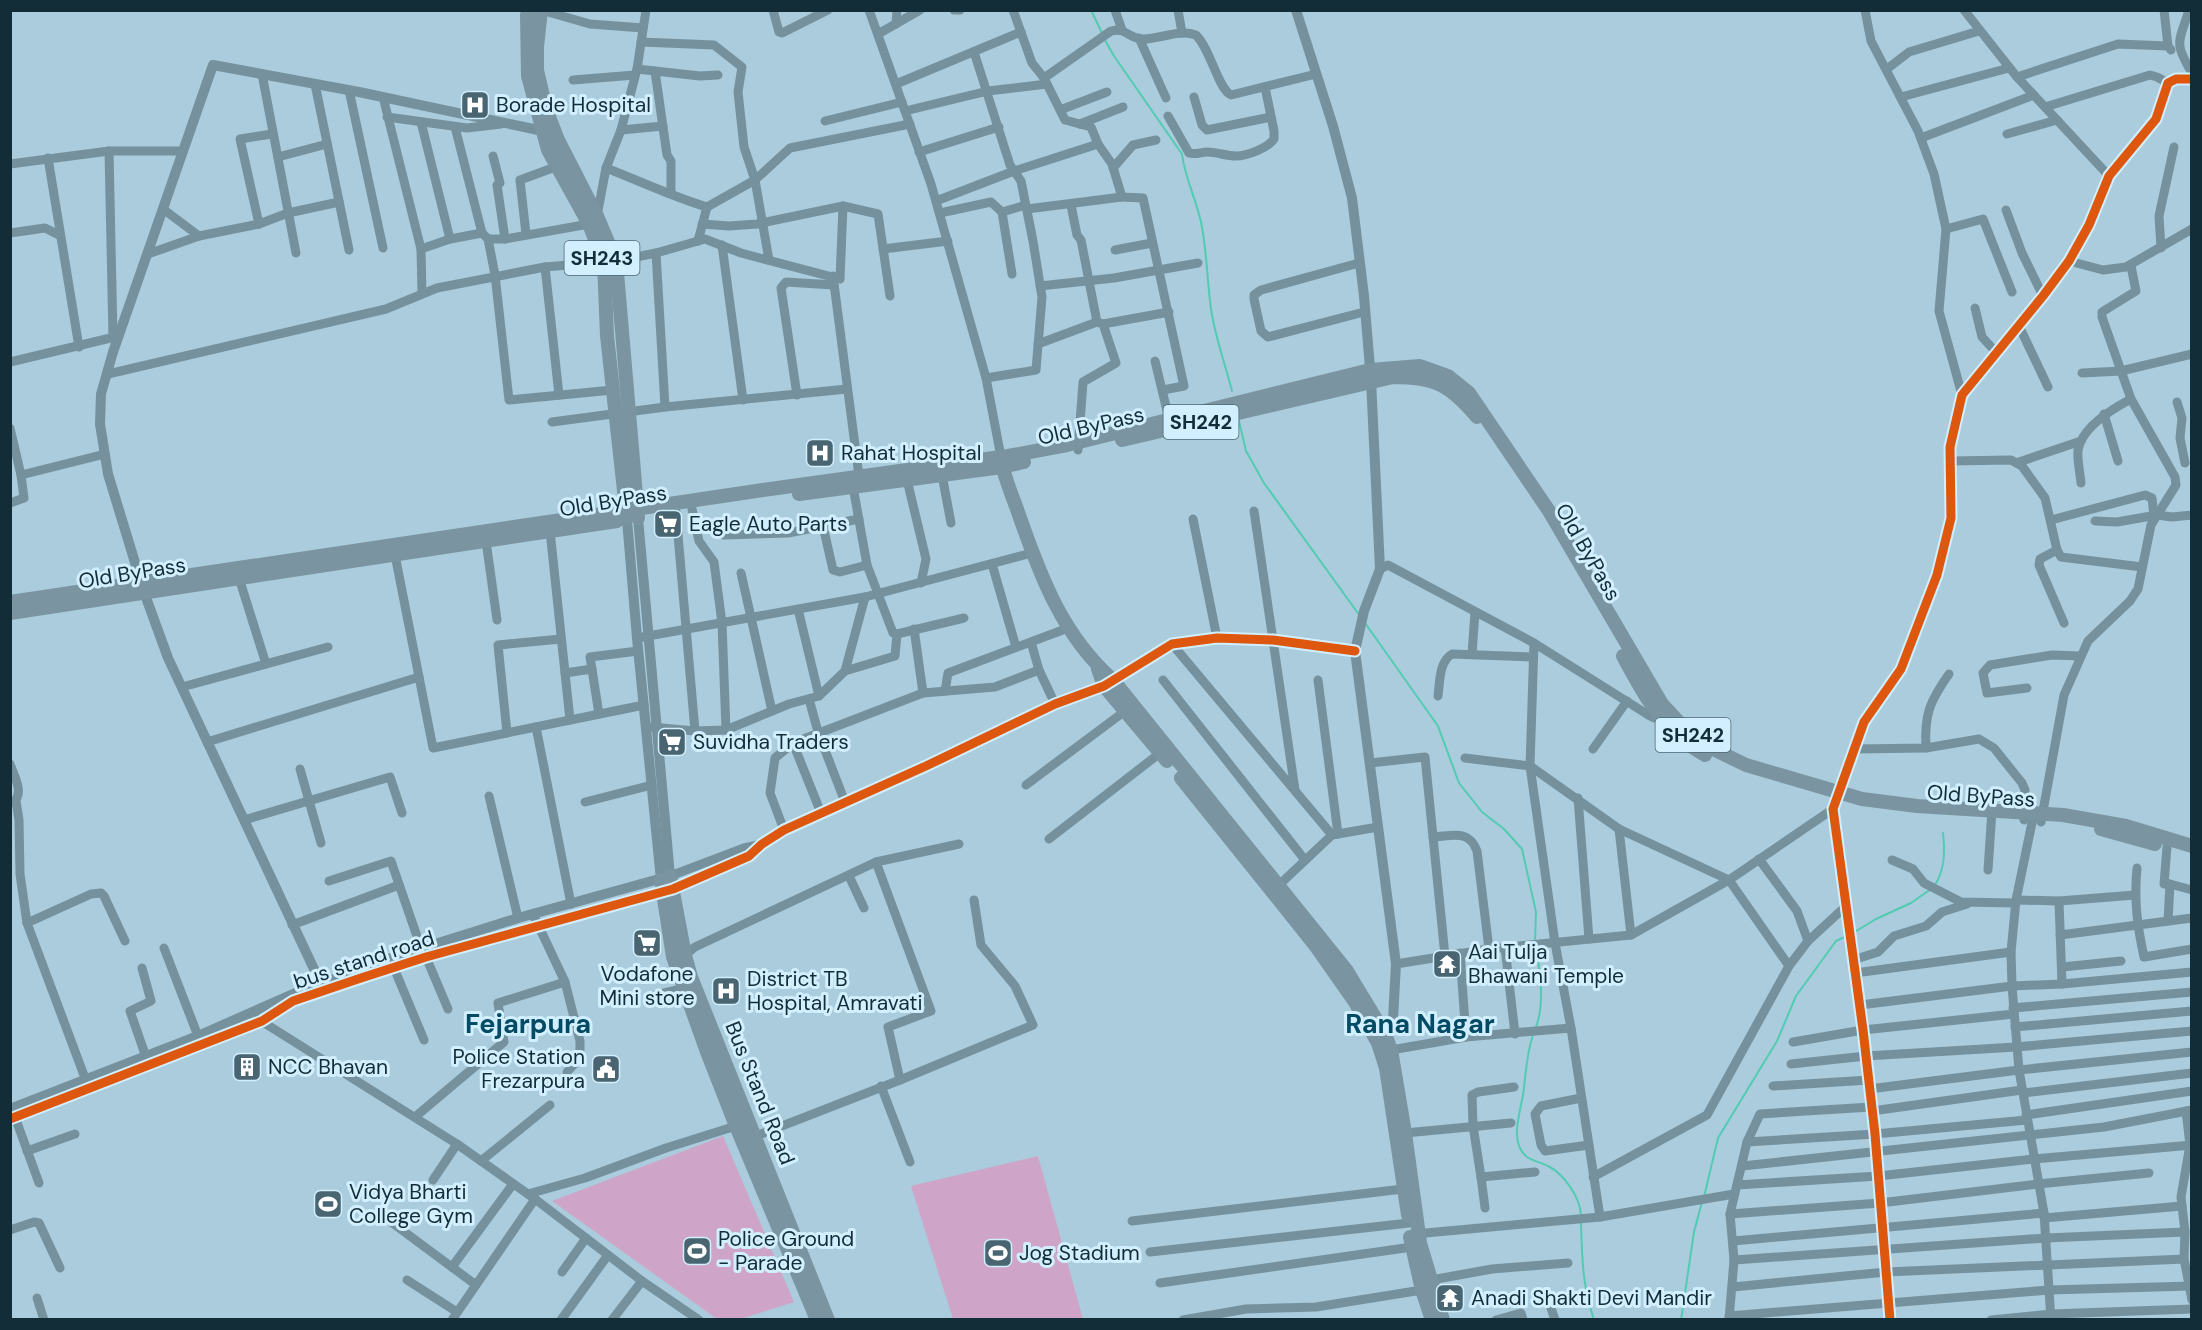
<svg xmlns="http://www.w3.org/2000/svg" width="2202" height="1330" viewBox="0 0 2202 1330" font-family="'DM Sans',sans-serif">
<rect width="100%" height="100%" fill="#abccdc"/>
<!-- green -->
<g fill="#cea5c8">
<path d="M723,1136L794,1302L741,1319H717L552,1201Z"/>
<path d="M1038,1156L1083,1319H953L911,1186Z"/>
</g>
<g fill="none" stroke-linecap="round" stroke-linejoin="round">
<!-- stream -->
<g stroke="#52cbb3" stroke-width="2">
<path d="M1091,10L1103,35"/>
<path d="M1105,40L1114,56L1182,154C1185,178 1196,199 1201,222C1207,251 1207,280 1211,309C1215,337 1225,363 1232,391"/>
<path d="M1239,421L1246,451L1264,483L1360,616"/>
<path d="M1365,623L1438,726L1459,783L1482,812L1504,829L1522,849L1536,912L1535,941"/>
<path d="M1935,885C1945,869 1945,851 1943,833"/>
<path d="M1853,933L1876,919L1911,903L1931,889"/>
<path d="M1536,947C1540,972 1545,1003 1536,1027"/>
<path d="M1533,1035C1526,1055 1526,1075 1523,1095C1520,1113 1509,1143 1527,1157C1533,1161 1542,1163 1548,1166C1564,1174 1580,1197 1581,1215"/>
<path d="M1704,1197L1718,1138L1777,1041L1796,996L1836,941L1847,936"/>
<path d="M1581,1221C1582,1257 1582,1284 1594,1320"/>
<path d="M1681,1320L1694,1232L1702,1202"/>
</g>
<!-- minor -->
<g stroke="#75919e" stroke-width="9">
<path d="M541,10L590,24L643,28"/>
<path d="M773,10L779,32L782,33L828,10"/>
<path d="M869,10L931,184L986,378L1001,457"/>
<path d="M954,10H960"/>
<path d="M1013,10L1032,63L1044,78L1065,120L1091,127L1098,144L1112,164L1122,197L1143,198L1184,386L1163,390"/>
<path d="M1115,10L1122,30"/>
<path d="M1178,10L1182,33"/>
<path d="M1865,10L1871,41L1918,131L1934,174L1946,229L1939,311L1962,395"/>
<path d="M1964,10L2017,77L2109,176"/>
<path d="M2164,10L2168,46L2171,50"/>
<path d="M2189,10C2179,43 2173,41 2192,73"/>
<path d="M896,24L897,10"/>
<path d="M878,34L920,10"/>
<path d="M1139,38L1166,98"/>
<path d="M641,42L714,45L742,67L738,92L744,147L755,180L769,260"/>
<path d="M974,52L1010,165L1021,181L1033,241L1042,297L1036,370L986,378"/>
<path d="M637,69L700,76L718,75"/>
<path d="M1887,69L1909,52L1979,31"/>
<path d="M655,71L667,155L671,161V193"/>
<path d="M262,74L296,253"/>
<path d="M2017,77L2118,44L2168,46"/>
<path d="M1044,78L1111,31C1126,27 1129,39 1143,39C1161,39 1178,29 1196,35C1211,50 1218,89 1231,95L1316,74"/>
<path d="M573,80L635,75"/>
<path d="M315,84L349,250"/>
<path d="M896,84L1021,32"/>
<path d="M349,90L383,248"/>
<path d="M383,97L421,249L422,294"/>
<path d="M1194,97L1202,125L1207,130L1271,117"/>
<path d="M1901,97L2009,68"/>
<path d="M2045,107L2150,75L2157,77L2168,83"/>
<path d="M1060,110L1107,92"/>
<path d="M905,111L988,91L1047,84"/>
<path d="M1168,116L1189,153C1196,155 1201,152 1207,152C1217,152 1226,156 1236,156C1247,156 1268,148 1274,139V131L1265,87"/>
<path d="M387,117L467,128L501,124"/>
<path d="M825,121L902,102"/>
<path d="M421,122L450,239"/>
<path d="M1080,124L1123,107"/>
<path d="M455,127L482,233L488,239L495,275L509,400L613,390"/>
<path d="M621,130L663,126"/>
<path d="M2007,134L2057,120"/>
<path d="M1921,138L2034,95"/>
<path d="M109,151L113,337"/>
<path d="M919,152L999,127"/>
<path d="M493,156L500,183L497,185L505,239"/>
<path d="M278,157L327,144"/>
<path d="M48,158L79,347"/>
<path d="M10,164L109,151H183"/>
<path d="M606,168C640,181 673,197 707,207L755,180L790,148L910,124"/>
<path d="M1113,168L1133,145L1156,140"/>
<path d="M936,201L1014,171L1098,144"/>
<path d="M1071,205L1077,235L1081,240L1097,322L1103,324L1116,363L1083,382L1078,450"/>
<path d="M163,209L199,236"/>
<path d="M1027,209L1122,197"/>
<path d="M2006,210L2022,253L2043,296"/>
<path d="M1002,212L1026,205"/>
<path d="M940,213L991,202L1002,212L1012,274"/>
<path d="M259,224L240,139L272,134"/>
<path d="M702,224L729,226L757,224L843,206L878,214L890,296"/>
<path d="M1946,229L1983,219L2012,292"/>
<path d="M10,233L45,228L59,235"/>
<path d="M526,234L520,180L558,166"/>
<path d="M488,239H505L589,224L597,216L606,168L621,130L637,69L646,10"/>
<path d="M698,241L707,207"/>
<path d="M722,245L743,400"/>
<path d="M2161,248L2159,216L2174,147"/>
<path d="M421,249L450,239L482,233"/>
<path d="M883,249L948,241"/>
<path d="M1115,250L1152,243"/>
<path d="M656,253L665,407"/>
<path d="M148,254L199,236L259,224L288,213L339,202"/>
<path d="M2069,261L2103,270L2126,267L2192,229"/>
<path d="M1359,263L1261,290L1254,295V299L1261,331L1268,337L1364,312"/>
<path d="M545,267L559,395"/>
<path d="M833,276L859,476"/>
<path d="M1040,286L1114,278L1198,263"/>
<path d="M1975,308L1982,337L1996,352"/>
<path d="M1103,324L1169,312"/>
<path d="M2019,326L2048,387"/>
<path d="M1038,344L1097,322"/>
<path d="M1155,361L1169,419"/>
<path d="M10,362L119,336"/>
<path d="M2082,373L2121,371L2192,354"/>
<path d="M108,374L386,309L437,288L545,267L616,261L656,253L705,239L741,253L840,279L843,206"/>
<path d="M797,395L781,288L786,282L834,285"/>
<path d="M2177,402L2182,418L2180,438L2185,463"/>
<path d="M2104,414L2118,461"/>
<path d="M552,422L665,407L847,389"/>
<path d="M10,428L21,475L105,454"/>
<path d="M1950,461L2011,460L2022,466L2045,498L2057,550L2061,557L2142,567"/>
<path d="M2019,462L2081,441"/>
<path d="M942,475L951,523"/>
<path d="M907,480L926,559L921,583"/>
<path d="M852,481L867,565L893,633L897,634L964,618"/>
<path d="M2081,483C2080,472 2077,460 2078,450C2082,427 2112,409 2131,399"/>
<path d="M10,503L24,498L21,475"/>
<path d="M692,509L699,541L714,562L722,623L726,730"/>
<path d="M1254,511L1295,790"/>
<path d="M676,512L695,731"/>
<path d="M1193,519L1217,638"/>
<path d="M2051,520L2145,495L2152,498L2154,516"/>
<path d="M2095,521L2117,522L2157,515L2172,517L2192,515"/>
<path d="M823,526L833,570L840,572L867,565"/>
<path d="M550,531L570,720"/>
<path d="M724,535L788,533L859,519"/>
<path d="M486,541L497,620"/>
<path d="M2057,550L2040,559L2039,565L2064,623"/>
<path d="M395,555L433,748L644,705"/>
<path d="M992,564L1016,647"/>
<path d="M1380,569L1388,565L1534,643L1650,716L1661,721"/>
<path d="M741,573L772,711"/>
<path d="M239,578L266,664"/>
<path d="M798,609L819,696"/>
<path d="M914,629L923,693"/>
<path d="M637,638L865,597L1032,553"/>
<path d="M1031,642L1039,670L1055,704"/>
<path d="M1534,643L1530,766L1555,943L1571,1028L1600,1217"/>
<path d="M1172,644L1332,835L1378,827"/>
<path d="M1472,654L1475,612"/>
<path d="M845,671L895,656L897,634"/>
<path d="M565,673L592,669"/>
<path d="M1163,680L1305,860"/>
<path d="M1318,680L1338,834"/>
<path d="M182,687L328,647"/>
<path d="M2027,688L1987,693L1983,673L1990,665L2052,655L2081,656"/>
<path d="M945,691L948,673L1068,628"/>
<path d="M1438,696C1440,681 1439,662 1452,654L1533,657"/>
<path d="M809,699L818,732L845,802"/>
<path d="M599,714L590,657L638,651"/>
<path d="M536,727L571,904"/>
<path d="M651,727L695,731L726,730L789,704L819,696L845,671L865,597"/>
<path d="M507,733L498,645L561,639"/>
<path d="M207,742L419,677"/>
<path d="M793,743L821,813"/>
<path d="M1926,748C1924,714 1930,701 1949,674"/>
<path d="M1593,749L1627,701"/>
<path d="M1855,749L1926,748L1979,739L1994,748L2022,783L2025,790L2024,820"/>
<path d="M1465,758L1530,766L1619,829L1729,880L1789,966"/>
<path d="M1370,763L1425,757L1445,956"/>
<path d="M10,764C14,776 25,794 13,802"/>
<path d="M300,769L321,843"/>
<path d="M1026,785L1125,711"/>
<path d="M1840,792L1864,722L1901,669L1937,575L1951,518L1950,447L1962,395L2043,296L2069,261L2089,225L2109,176L2156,119L2168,83L2176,79H2192"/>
<path d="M489,796L518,918"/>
<path d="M1578,798L1589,939"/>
<path d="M16,801L19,820L20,874L27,923"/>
<path d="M585,802L652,785"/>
<path d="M2034,813L2016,900L2011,952L2012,986L2019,1070L2044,1213L2051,1320"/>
<path d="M244,820L390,777L402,813"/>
<path d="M2041,822L2064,695L2088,641L2130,601L2138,589L2151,525L2176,485L2175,477L2131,399L2102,317V312L2136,291L2131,266"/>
<path d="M1619,829L1631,935"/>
<path d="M784,830L770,793L775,758L793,743L923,693L995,687L1039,670"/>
<path d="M1433,837C1453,836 1469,829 1477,851L1489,949"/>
<path d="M1049,839L1160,753"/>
<path d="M2167,847L2164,884H2170L2192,890"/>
<path d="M1759,859L1797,911L1808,941"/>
<path d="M1892,860L1913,869L1924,883L1961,902L2015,903"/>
<path d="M2137,868C2134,900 2137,925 2144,957L2192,949"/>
<path d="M1988,870L1992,810"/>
<path d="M670,876L744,848L762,844"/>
<path d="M849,876L864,908"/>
<path d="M329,881L391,861L421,948"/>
<path d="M1279,885L1332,835"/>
<path d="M673,889L749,856L762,844L784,830L926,766L1055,704L1104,686L1172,644L1217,638L1273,640L1355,651"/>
<path d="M2016,900L2059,901L2135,895"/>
<path d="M2059,901L2062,984"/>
<path d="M533,914L565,982L580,1041V1058L567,1072"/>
<path d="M2168,921L2170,884"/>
<path d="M292,925L399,885"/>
<path d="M2060,935L2192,918"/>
<path d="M1505,947L1515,1034"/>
<path d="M164,948L198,1036"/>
<path d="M1460,953L1466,1037"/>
<path d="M685,955L695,947L876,862L959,844"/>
<path d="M426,957L448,1009"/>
<path d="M1853,960L1878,952L1894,936L1926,926L1942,912L1967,904"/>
<path d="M1396,964L1489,949L1631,935L1729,880L1833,809"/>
<path d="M2062,967L2121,961"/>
<path d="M142,968L151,1001L130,1011L146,1057"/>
<path d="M394,968L424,1040"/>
<path d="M1855,973L2011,952"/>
<path d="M651,996L684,988"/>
<path d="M1860,1005L2012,986L2062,984L2192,972"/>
<path d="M2013,1008L2192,992"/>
<path d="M250,1014L457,1144L535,1199L642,1281L699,1320"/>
<path d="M2015,1027L2192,1011"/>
<path d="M1793,1042L1863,1030L2014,1014"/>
<path d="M1391,1050L1466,1037L1571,1028"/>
<path d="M1791,1064L1866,1056L2016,1047L2192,1031"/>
<path d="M900,1080L1033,1025L1015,986L981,945L974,900"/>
<path d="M88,1086L27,923L91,894L101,893L104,896L125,941"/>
<path d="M881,1086L910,1162"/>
<path d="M1773,1086L1869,1080"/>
<path d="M1514,1087L1478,1092L1472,1095L1473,1126L1481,1177L1535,1172"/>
<path d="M1869,1089L2019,1070L2192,1052"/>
<path d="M2023,1093L2192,1073"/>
<path d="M1581,1098L1541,1106L1535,1114L1541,1145L1545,1151L1589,1145"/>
<path d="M1872,1111L2022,1090"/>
<path d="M2186,1111L2190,1145L2181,1197L2185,1232L2184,1259L2192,1300"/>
<path d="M2026,1115L2192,1091"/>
<path d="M15,1117L39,1183"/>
<path d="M415,1117L504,1042L498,1003L565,982"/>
<path d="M1405,1133L1511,1123"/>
<path d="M751,1138L900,1080L888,1027L931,1011L876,862"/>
<path d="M1747,1142L1875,1134L2027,1120"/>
<path d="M27,1151L75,1134"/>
<path d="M481,1161L550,1105"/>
<path d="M1742,1166L2104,1127L2192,1110"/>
<path d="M1481,1177L1485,1208"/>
<path d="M1593,1177L1707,1115L1789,966L1808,941L1846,906"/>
<path d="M433,1180L457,1144"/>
<path d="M1737,1185L1878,1176L2034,1159L2192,1145"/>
<path d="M528,1194L585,1178L666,1148L739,1125"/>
<path d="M1730,1214L1880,1203L2038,1184L2149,1173"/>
<path d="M383,1216L476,1285"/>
<path d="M2044,1218L2182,1206"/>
<path d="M1132,1221L1403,1189"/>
<path d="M10,1230L34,1222L39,1223L60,1268"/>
<path d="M1415,1234L1600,1217L1734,1194"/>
<path d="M1733,1241L2044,1213"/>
<path d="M1150,1252L1418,1222"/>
<path d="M1734,1260L2046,1238L2185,1232"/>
<path d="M452,1267L513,1184"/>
<path d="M562,1272L586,1238"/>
<path d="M407,1280L457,1312"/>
<path d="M1431,1280L1492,1269L1568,1263"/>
<path d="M1160,1283L1412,1247"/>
<path d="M1733,1287L1886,1272L2184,1259"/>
<path d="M37,1298L44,1320"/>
<path d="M1551,1308L1555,1320"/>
<path d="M1729,1316L2049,1290L2192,1286"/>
<path d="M452,1320L535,1199"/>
<path d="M561,1320L608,1255"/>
<path d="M612,1320L642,1281"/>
<path d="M1183,1320L1246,1309L1316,1307L1422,1290"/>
<path d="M1496,1320L1521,1313L1523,1320"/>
<path d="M1729,1320L1734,1260L1730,1214L1747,1142L1760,1114L1871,1107"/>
<path d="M1991,1320L2051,1314L2192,1309"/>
</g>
<!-- tertiary -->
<g stroke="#75919e" stroke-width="10">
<path d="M1296,10L1333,126L1352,198L1364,296L1371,380L1380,569L1364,611L1355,651L1396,964L1393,1019L1382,1038"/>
<path d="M627,520L637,638L661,880"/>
<path d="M1840,792L1833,809L1863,1030L1875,1134L1890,1320"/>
<path d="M321,984L168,658L144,592L108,474L100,424L101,394L113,352L213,65L359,92L543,131"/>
<path d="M10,1109L198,1036L300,991L394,957L518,918L670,876L638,518"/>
<path d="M10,1119L262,1021L293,1001L361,978L426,957L670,891"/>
</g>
<!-- primary -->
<g stroke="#7a95a1" stroke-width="14">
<path d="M529,10L527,15L528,76L548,150L589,224L604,262L607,336L627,518"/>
<path d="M541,10L537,47V70L546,109L558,140L597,216L616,261L638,518"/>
<path d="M1122,440L1393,377C1435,377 1450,385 1477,417"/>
<path d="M1001,459C1004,478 1013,497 1019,515C1041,578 1063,636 1113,680L1347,971L1385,1034L1391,1050L1405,1133L1420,1243L1443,1320"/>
<path d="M799,494L1002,467L1024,462"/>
<path d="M10,602L763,490L1008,456L1067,445L1370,370L1420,366L1448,376L1469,393L1549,511L1662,704L1687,731L1709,747L1746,765L1862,799L1917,806L2063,815L2126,826L2192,846"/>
<path d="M10,613L617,521"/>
<path d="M1623,656C1638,684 1654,714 1678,736C1686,744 1696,749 1705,755"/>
<path d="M1098,669L1104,686L1167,761"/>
<path d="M1181,778L1315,945L1355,1002L1378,1043L1386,1068L1408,1215"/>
<path d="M2101,829L2155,844"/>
<path d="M670,876L685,955L691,977L828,1320"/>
<path d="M661,880L673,957L707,1052L736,1126L817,1320"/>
<path d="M1410,1237L1422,1290L1432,1320"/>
</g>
<!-- cycleway casing -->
<g stroke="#d1efff" stroke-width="13">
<g id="cycleway">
<path d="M10,1119L262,1021L293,1001L361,978L426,957L673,889L749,856L762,844L784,830L926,766L1055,704L1104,686L1172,644L1217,638L1273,640L1355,651"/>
<path d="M1890,1320L1875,1134L1863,1030L1833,809L1864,722L1901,669L1937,575L1951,518L1950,447L1962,395L2043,296L2069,261L2089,225L2109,176L2156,119L2168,83L2176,79H2192"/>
</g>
</g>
<!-- cycleway -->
<use href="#cycleway" stroke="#dd570e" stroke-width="9"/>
</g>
<!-- icons -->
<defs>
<g id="hospital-square" transform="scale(1.5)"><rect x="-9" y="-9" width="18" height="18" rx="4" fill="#486571" stroke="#d1efff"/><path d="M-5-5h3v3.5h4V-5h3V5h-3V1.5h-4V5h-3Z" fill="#fff"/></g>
<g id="supermarket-square" transform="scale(1.5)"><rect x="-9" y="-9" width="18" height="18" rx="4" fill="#486571" stroke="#d1efff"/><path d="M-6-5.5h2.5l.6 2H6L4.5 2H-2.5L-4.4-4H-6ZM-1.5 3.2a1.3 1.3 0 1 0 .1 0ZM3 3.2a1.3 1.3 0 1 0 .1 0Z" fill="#fff"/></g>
<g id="temple-square" transform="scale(1.5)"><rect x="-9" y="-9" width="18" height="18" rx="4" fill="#486571" stroke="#d1efff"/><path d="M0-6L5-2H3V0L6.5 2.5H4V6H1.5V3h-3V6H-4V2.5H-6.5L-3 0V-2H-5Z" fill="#fff"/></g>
<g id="building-square" transform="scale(1.5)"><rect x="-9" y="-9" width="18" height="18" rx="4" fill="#486571" stroke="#d1efff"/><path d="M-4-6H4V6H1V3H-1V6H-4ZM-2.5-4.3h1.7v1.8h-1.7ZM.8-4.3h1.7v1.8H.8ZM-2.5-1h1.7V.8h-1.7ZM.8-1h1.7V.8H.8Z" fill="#fff"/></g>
<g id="civic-square" transform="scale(1.5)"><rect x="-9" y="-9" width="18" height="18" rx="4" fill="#486571" stroke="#d1efff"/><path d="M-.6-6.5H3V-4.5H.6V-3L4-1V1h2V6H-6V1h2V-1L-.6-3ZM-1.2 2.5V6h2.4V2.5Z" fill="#fff"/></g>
<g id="stadium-square" transform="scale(1.5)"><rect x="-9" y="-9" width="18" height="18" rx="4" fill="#486571" stroke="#d1efff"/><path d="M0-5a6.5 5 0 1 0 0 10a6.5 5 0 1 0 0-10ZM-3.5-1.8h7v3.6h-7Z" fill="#fff"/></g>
</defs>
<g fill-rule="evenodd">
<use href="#hospital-square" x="475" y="105"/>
<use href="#hospital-square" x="820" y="453"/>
<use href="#supermarket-square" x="668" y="524"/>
<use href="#supermarket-square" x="672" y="742"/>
<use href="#supermarket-square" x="647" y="943"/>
<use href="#temple-square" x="1447" y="964"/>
<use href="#hospital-square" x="726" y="991"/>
<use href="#building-square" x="247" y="1067"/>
<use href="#civic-square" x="606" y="1069"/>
<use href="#stadium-square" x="328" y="1204"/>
<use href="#stadium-square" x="697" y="1251"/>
<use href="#stadium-square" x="998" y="1253"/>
<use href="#temple-square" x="1450" y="1298"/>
</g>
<g text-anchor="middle" stroke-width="6" stroke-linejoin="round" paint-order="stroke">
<!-- shield labels -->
<g fill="#d1efff" stroke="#4c6774" stroke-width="1.5">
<rect x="564.5" y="241" width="75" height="34" rx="4.5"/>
<rect x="1163.5" y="405" width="75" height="34" rx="4.5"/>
<rect x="1655.5" y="718" width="75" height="34" rx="4.5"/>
</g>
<g font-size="20" font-weight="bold" fill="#132d38">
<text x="602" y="265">SH243</text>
<text x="1201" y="429">SH242</text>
<text x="1693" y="742">SH242</text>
</g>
<!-- poi labels -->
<g font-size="21" fill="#132d38" stroke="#d1efff" text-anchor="start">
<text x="496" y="112">Borade Hospital</text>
<text x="841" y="460">Rahat Hospital</text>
<text x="689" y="531">Eagle Auto Parts</text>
<text x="693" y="749">Suvidha Traders</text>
<text x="1468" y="959">Aai Tulja<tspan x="1468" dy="24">Bhawani Temple</tspan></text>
<text x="647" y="981" text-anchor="middle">Vodafone<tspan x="647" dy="24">Mini store</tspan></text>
<text x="747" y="986">District TB<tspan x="747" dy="24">Hospital, Amravati</tspan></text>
<text x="585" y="1064" text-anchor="end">Police Station<tspan x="585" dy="24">Frezarpura</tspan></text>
<text x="268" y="1074">NCC Bhavan</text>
<text x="349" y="1199">Vidya Bharti<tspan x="349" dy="24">College Gym</tspan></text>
<text x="718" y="1246">Police Ground<tspan x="718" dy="24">- Parade</tspan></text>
<text x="1019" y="1260">Jog Stadium</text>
<text x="1471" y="1305">Anadi Shakti Devi Mandir</text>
</g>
<!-- street labels -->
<g font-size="21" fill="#132d38" stroke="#d1efff">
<text transform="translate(1091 426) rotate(-13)" y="7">Old ByPass</text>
<text transform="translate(613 501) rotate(-9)" y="7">Old ByPass</text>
<text transform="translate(1588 552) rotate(60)" y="7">Old ByPass</text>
<text transform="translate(132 573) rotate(-9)" y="7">Old ByPass</text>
<text transform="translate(1981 796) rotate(4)" y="7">Old ByPass</text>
<text transform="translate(364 960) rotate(-18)" y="7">bus stand road</text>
<text transform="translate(760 1093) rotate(68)" y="7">Bus Stand Road</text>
</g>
<!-- district labels -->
<g font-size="27" font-weight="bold" fill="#034a64" stroke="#d1efff">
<text x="528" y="1033">Fejarpura</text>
<text x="1420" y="1033">Rana Nagar</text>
</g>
</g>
<!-- border -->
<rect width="2202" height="1330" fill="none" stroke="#132d38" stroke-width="24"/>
</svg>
